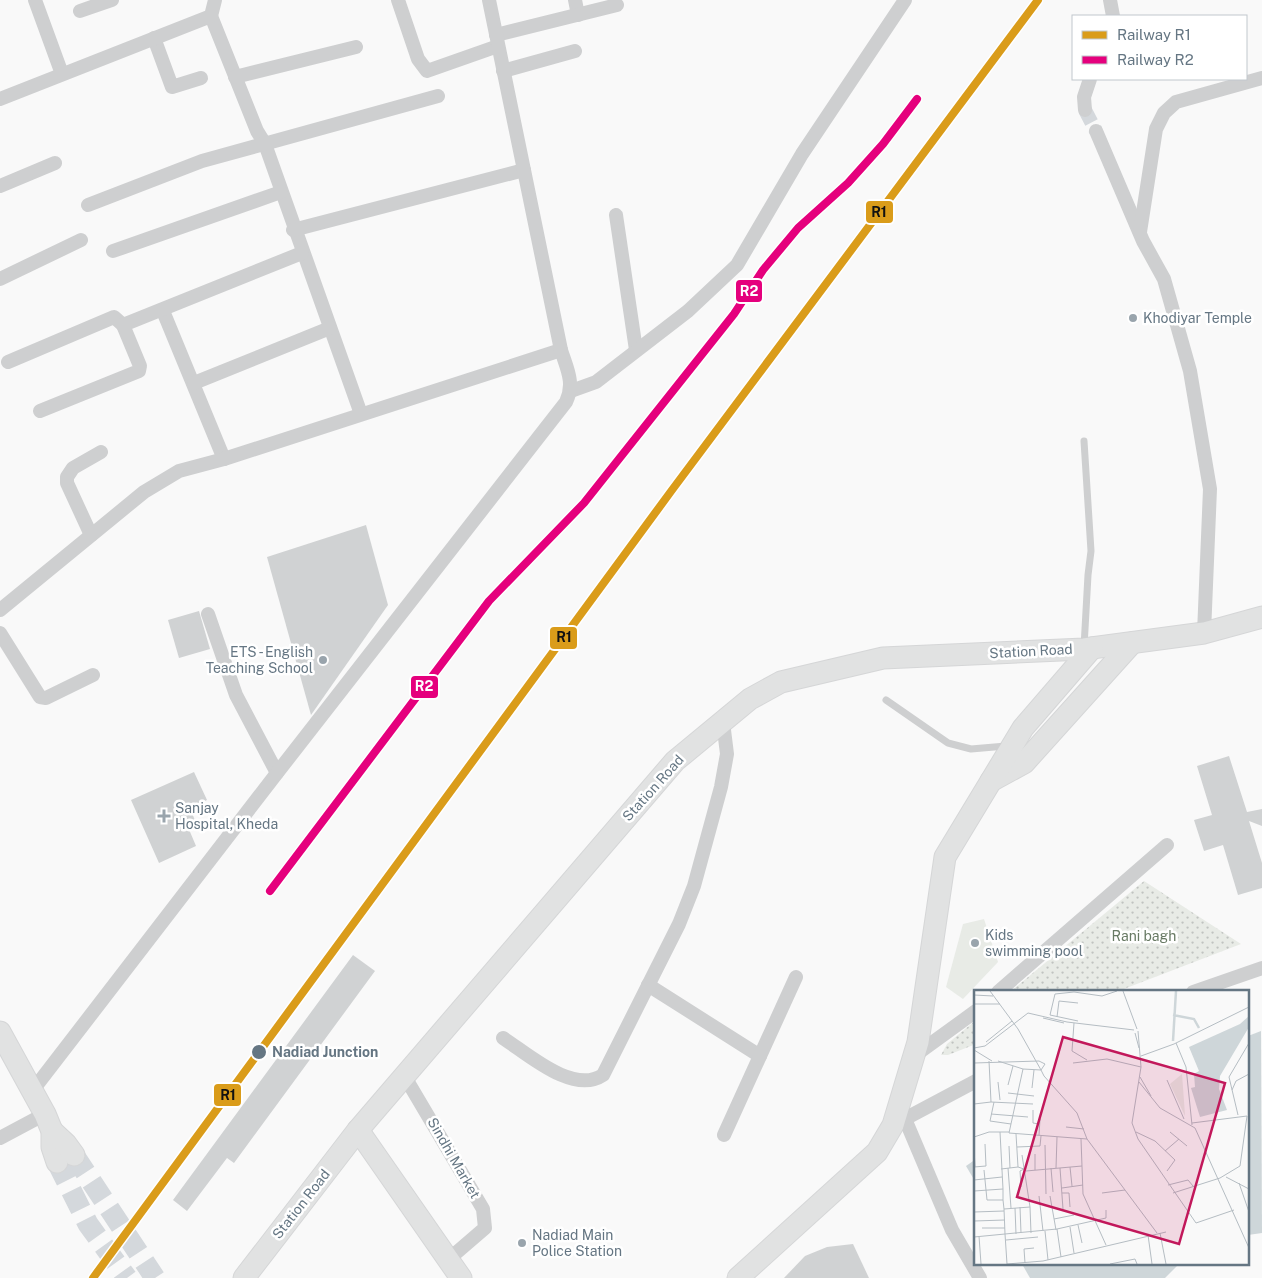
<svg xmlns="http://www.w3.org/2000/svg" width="1262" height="1278" viewBox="0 0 1262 1278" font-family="'Public Sans',sans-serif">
<defs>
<pattern id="park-dots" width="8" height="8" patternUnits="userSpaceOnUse" patternTransform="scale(1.25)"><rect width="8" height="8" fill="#e8ebe6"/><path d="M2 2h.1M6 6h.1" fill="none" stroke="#c0c3c0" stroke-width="1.8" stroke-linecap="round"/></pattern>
</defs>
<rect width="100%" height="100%" fill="#f9f9f9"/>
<!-- park -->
<g fill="url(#park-dots)">
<path d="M1144,881L1241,944L1116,992H1010Z"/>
<path d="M976,1020V1044L948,1055H941L947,1044Z"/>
</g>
<!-- pitch -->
<path fill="#e8ebe6" d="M984,919L998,962L963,999L946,987L963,924Z"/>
<!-- water -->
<g fill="#ced6d9">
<path d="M1261,1031L1262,1233L1248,1235V1036Z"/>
<path d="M976,1159V1183L966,1166Z"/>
<path d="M1022,1264H1179L1165,1278H1030Z"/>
</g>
<!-- building -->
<g fill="#d0d2d3">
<path d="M366,525L388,605L311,715L267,557Z"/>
<path d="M199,611L210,649L179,658L168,620Z"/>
<path d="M1229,756L1247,812L1262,809V826L1249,821L1262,863V888L1238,895L1223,845L1204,851L1194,820L1212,815L1197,766Z"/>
<path d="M194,772L207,800L190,808L196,823L188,827L196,846L159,863L131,800Z"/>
<path d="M353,955L375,971L234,1163L227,1158L187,1211L173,1200Z"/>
<path d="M853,1244L869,1278H784L805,1256L827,1247Z"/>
</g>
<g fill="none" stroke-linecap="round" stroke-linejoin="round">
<!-- minor-tunnel -->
<path stroke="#d4d8dc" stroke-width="14" stroke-dasharray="14 7" stroke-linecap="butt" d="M1085,110L1096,131"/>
<!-- primary-tunnel -->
<g stroke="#d4d8dc" stroke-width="21" stroke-dasharray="21 11" stroke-linecap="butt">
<path d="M74,1155L155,1278"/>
<path d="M57,1162L88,1224L127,1278"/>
</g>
<!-- primary casing -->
<g stroke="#d5d6d7" stroke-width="23">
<g id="primary">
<path d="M991,781L1024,763L1132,643"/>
<path d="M0,1032L45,1114L52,1131V1147L57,1162"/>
<path d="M358,1130L461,1278"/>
<path d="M52,1131L66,1144L74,1155"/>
<path d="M244,1278L358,1130L675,761L750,699L781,682L883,658L1084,649L1204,633L1262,617"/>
<path d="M738,1278L877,1152L893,1125L918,1042L945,857L1023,728L1092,648"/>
</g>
</g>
<!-- service -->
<g stroke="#cecfd0" stroke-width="7">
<path d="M1084,441L1091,551L1088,575L1084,647"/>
<path d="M886,700L948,743L971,749L1006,746"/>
</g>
<!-- minor -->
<g stroke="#cecfd0" stroke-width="14">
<path d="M35,0L62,74"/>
<path d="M398,0L418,59L427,71L498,46"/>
<path d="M575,0L578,15"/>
<path d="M1110,0L1113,16"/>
<path d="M80,11L112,0"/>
<path d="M211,16L257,131L265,144L361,414"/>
<path d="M496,35L617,5"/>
<path d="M154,38L172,87L201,78"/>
<path d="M503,71L575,51"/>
<path d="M235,77L356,47"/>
<path d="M0,99L211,16L215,0"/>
<path d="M1085,110L1084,97L1090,79"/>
<path d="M1096,131L1143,241L1164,279L1190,371L1210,489L1204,633"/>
<path d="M0,186L55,163"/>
<path d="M88,205L202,161L438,96"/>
<path d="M616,215L636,350"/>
<path d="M293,230L524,170"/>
<path d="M1140,232L1156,129L1164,113L1176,102L1262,78"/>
<path d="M113,251L281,192"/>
<path d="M0,279L81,240"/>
<path d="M163,311L224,459"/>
<path d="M8,362L114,317L123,325L302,253"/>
<path d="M194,383L330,328"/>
<path d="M571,391L596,382L688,311L737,265L802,154L905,0"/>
<path d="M40,411L139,371L140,366L123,325"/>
<path d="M91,535L67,483V477L73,468L101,452"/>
<path d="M0,610L144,492L179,471L224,459L561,350"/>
<path d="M208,614L236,695L277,773"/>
<path d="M0,633L40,697L46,698L93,675"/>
<path d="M648,985L760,1056"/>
<path d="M998,992L1167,845"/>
<path d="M1193,992L1262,968"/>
<path d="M503,1038C528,1054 573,1095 603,1075L679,924L694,886L721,787L727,754L723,722"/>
<path d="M914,1056L976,1011"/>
<path d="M405,1077L483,1209L485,1228L449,1259"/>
<path d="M33,1090L277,773L566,402C575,383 567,369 561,350L489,0"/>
<path d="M905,1119L952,1230L980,1278"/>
<path d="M897,1123L976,1081"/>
<path d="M724,1135L796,977"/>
<path d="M0,1138L45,1114"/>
</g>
<!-- primary -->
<use href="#primary" stroke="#e1e2e2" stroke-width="21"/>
<!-- rail-1 casing -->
<g stroke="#fff" stroke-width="11">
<path id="rail-1" d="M93,1278L672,490L1038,0"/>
</g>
<!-- rail-2 casing -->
<g stroke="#fff" stroke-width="11">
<path id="rail-2" d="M270,891L489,601L584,503L734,314L763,270L798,228L848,183L883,144L917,99"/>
</g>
<!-- rail-1 -->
<use href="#rail-1" stroke="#da9c1a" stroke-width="8"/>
<!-- rail-2 -->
<use href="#rail-2" stroke="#e5007d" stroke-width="8"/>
</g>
<!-- markers -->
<g fill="#99a4ac" stroke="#fff" stroke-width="2">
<circle cx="1133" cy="318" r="5"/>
<circle cx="323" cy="660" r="5"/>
<path d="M161.5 808.5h5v5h5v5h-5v5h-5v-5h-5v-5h5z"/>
<circle cx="975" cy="943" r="5"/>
<circle cx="522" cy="1243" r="5"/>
</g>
<circle fill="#657683" stroke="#fff" stroke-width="2" cx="259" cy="1052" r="8"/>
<g text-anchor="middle" stroke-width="5" stroke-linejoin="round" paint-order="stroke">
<!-- poi labels -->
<g font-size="14" fill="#657683" stroke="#fff" text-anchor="start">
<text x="1143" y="323">Khodiyar Temple</text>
<text x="313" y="657" text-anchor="end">ETS - English<tspan x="313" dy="16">Teaching School</tspan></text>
<text x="175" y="813">Sanjay<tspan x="175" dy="16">Hospital, Kheda</tspan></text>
<text x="985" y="940">Kids<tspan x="985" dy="16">swimming pool</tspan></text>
<text x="532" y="1240">Nadiad Main<tspan x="532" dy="16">Police Station</tspan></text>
</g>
<!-- street labels -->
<g font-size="14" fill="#657683" stroke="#fff">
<text transform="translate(1031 651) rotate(-3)" y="5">Station Road</text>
<text transform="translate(653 788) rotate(-48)" y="5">Station Road</text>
<text transform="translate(454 1158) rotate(60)" y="5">Sindhi Market</text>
<text transform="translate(301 1204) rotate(-52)" y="5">Station Road</text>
</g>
<!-- park labels -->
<g font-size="14" fill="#687a64" stroke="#fff">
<text x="1144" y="941">Rani bagh</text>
</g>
<!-- stop labels -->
<g font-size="14" font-weight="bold" fill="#657683" stroke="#fff" text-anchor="start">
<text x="272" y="1057">Nadiad Junction</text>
</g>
</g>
<!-- overview -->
<g transform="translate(974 990)">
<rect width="275" height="275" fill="#f9f9f9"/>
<path d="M208,84L211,125V126L196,94Z" fill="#e8ebe6"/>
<path d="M275,26V37L246,86L245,99L253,120L226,127L217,98L221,97L220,84L225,81L215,57L266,34Z" fill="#ced6d9"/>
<path fill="none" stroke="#ced6d9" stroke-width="2.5" d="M199,25L220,29L225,38M199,51L202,1"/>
<path fill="none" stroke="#b5bdc3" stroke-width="1" d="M16,1L44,39L67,80L49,79M149,1L163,39M0,5L19,6M0,14H26M83,27L85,11L104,13M69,28L90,33M104,31L76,25L81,4L100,2L128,6L143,1M100,33L98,61L113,70M164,41L167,77L158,133L164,149L222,233L260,220M161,43L165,58M12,52L38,31M202,53L212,77L218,135M0,58L11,56L54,23L93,32L160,40M0,60L18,71M167,66L200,54L275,17M24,71L49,79L35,143L113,149L183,243M0,73L65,71L71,74L67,80L70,86L103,123L113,149M99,73L133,69L167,77M166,87L177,106M193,90L210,129M24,92L26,110M165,92L186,118L221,138L275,258M34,95L39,76M58,98L60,80M258,100L262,91L275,84M34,103L60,106M17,112L59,114M20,112L16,131L37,134M0,114L17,112L15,71M59,120V133L65,134M17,124L54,127M264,125L255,87L275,53M218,133L273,126L266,176L246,188M92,137L110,139M162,142L181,151L201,170L193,181M196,142L213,156M42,144L44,177M65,145L66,129M0,147L15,142H26M107,149L109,204L132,255M71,155L72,204M35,156L36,178M43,157L66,156L67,146M0,158L1,177M191,161L205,149M48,165L56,217L30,219L31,244L83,239L87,267M0,177L12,176L11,154M96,177L98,196M34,178L37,218M77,178L79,202M82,178L83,147M86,178L89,219M27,179L44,177L50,179L46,181L47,197M10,180L13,210H29L30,219M61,180V164M52,181L108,176M252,187L275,199M0,190L28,187M265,193L275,222M194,195L214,190L219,196M88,198L109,195M29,199L26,142H35M0,201L29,199V210M88,203H95L96,217M128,203L151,200M199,203L246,188M65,206L69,241M76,206L82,240M46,217L47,243M56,217L57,243M41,218L42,244M0,222L30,221M80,229L100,225M0,231L31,230M104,235L108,253M96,237L100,263M8,238H31M83,239L132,228V220M71,241L74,270M186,243L192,274M174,245L178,274M5,246L7,274M0,247L31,244L33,274M32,250L64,247M51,273L50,259L60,258M33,274L69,271L192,242M136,274L161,269L163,274"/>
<path fill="#c2185b" fill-opacity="0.15" stroke="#c2185b" stroke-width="2.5" d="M89,47L251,93L205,254L43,207Z"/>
<rect width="275" height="275" fill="none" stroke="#657683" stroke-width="2.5"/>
</g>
<g stroke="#fff" stroke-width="2">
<rect x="865" y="200" width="29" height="24" rx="5" fill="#da9c1a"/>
<rect x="735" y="279" width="28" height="24" rx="5" fill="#e5007d"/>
<rect x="549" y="626" width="29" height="24" rx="5" fill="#da9c1a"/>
<rect x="410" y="675" width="29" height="24" rx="5" fill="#e5007d"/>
<rect x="213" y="1083" width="29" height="24" rx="5" fill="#da9c1a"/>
</g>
<g font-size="14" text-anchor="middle" font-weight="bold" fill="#fff">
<text x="749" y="296">R2</text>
<text x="424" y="691">R2</text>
</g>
<g font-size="14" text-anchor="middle" font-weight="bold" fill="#111">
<text x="879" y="217">R1</text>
<text x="564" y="642">R1</text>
<text x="228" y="1100">R1</text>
</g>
<!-- legend -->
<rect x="1072" y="15" width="175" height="65" fill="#ffffff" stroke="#c1c8cd"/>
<rect x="1082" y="31" width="25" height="8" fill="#da9c1a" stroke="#c1c8cd"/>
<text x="1117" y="40" font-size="15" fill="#657683">Railway R1</text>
<rect x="1082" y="56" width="25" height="8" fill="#e5007d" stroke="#c1c8cd"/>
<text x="1117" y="65" font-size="15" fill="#657683">Railway R2</text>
</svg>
